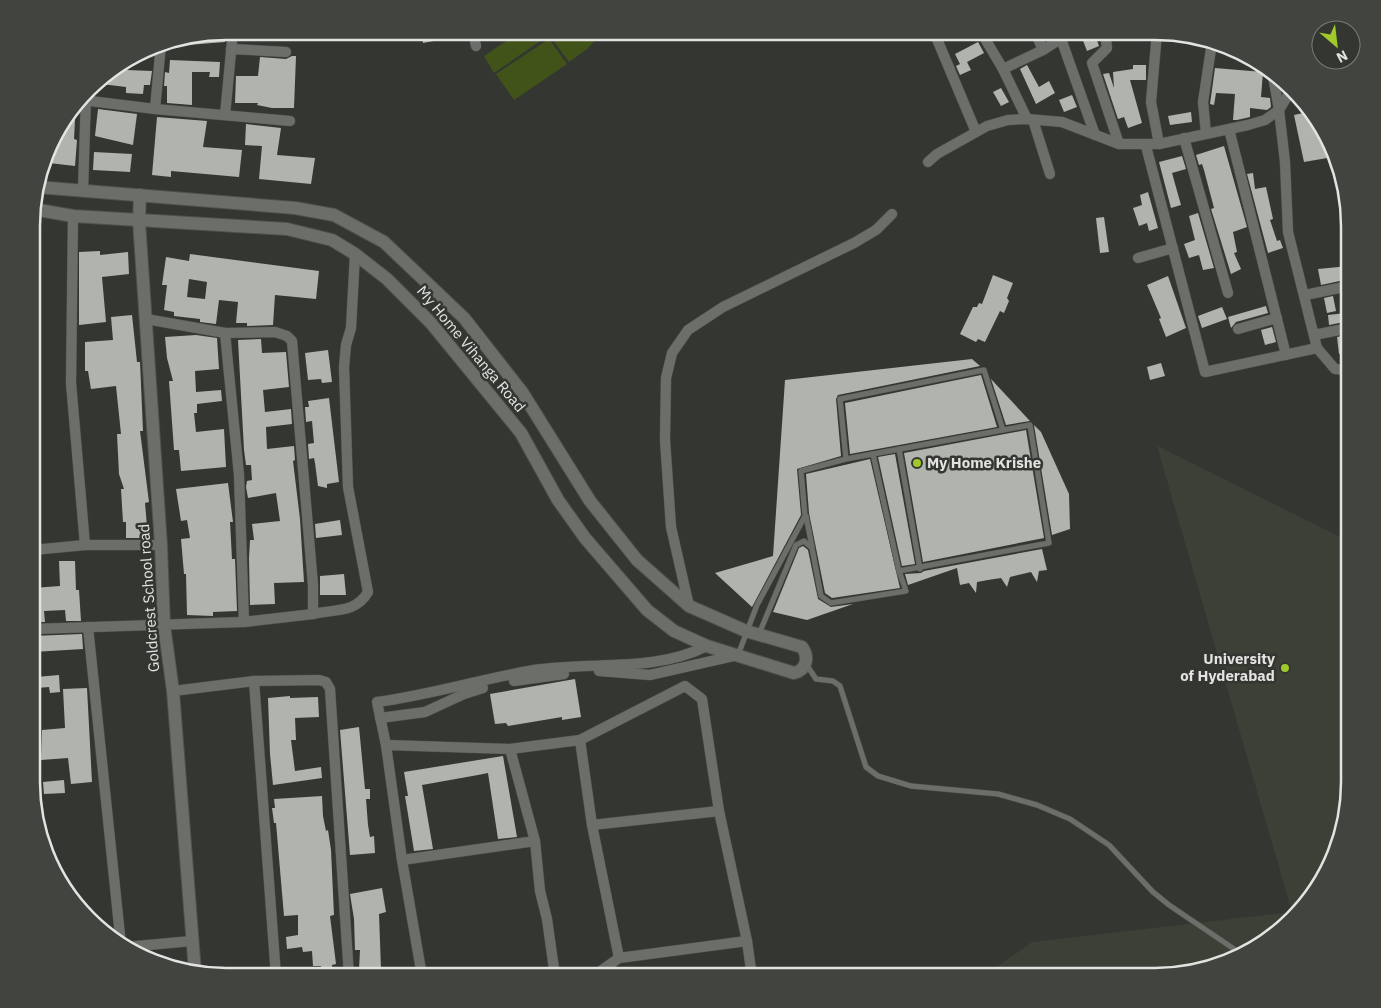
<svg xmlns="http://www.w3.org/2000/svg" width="1381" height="1008" viewBox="0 0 1381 1008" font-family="'IBM Plex Sans',sans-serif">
<rect width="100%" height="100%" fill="#343631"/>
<!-- built -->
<path fill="#3c4036" d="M1157,446L1349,541V795L1339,845L1309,901L1241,957L1156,977H983L1032,942L1292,912Z"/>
<!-- green -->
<g fill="#42531a">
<path d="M521,31H604L587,49L569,62L549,35L494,73L484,56Z"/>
<path d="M549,39L567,64L514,100L496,74Z"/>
</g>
<!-- building -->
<g fill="#b1b4ad" fill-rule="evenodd">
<path d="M225,31V42L188,45L187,39Z"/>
<path d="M421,31H460V36L423,43Z"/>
<path d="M1091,35H1095L1099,46L1087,51L1082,38Z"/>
<path d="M978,42L984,53L967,62L971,70L960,75L956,66L960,64L955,54Z"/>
<path d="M292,56H296L294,108H272L257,105L258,103H235L236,76H258L260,57L286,59Z"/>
<path d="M129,60L127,70L152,71L150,85H144L143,94L126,93V87L101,84L102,76Z"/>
<path d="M170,60L220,62L219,77H209L210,72H192V105L167,103V86H164L165,72L169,73Z"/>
<path d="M1027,65L1039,87L1049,81L1055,93L1036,104L1020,69Z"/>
<path d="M1133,65H1146V80H1130L1142,123L1128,128L1124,117L1118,119L1103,74L1109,73L1114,88L1113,72L1133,69Z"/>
<path d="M1215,68L1263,72L1261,97L1270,98L1271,107L1267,110L1250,108V117L1237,120H1233L1235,94L1216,93L1214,105L1210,104Z"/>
<path d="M1001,88L1009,102L1001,106L993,92Z"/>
<path d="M1072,95L1077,107L1064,112L1059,100Z"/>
<path d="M98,109L137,114L133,145L95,136Z"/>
<path d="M1191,112L1192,122L1170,125L1168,116Z"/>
<path d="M1308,112L1329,139L1333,157L1304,162L1294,115Z"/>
<path d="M157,117L207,121L203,147L242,150L239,177L171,171V177L152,175Z"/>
<path d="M67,119L75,120L74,139L77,140L75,166L49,163L51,139Z"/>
<path d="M246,124L281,128L277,155L315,158L311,184L259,179L262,146L245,145Z"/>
<path d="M1224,146L1247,227L1233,232L1237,252L1234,253L1241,269L1231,274L1211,209L1214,208L1204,170L1202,164L1199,165L1196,155Z"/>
<path d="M94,152L132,154L130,172L93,170Z"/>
<path d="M1182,156L1186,169L1172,173L1181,205L1171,208L1159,162Z"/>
<path d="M1253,173L1255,189L1266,187L1273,219L1270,220L1277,241L1280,240L1283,248L1268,253L1247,174Z"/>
<path d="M1148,192L1158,228L1149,231L1147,223L1139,226L1133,208L1142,205L1140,195Z"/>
<path d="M1198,213L1214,268L1203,270L1199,255L1189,258L1184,244L1195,240L1189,216Z"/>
<path d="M1104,217L1109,252L1100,253L1096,218Z"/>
<path d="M100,251V255L128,252L129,274L102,277L106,322L79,325V252Z"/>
<path d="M190,254L319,271L316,299L275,295L273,325L247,326V323H236L238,302L219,300L216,324L200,322V319L174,316V312L164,310L167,285H162L166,257L189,261ZM189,279L207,282L205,299L187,297Z"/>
<path d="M1349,266V279L1321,285L1318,269Z"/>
<path d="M993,275L1013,283L1007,298L1009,301L1004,313L1000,311L985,342L978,339L976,342L960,334L973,307H977L979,303L982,304Z"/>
<path d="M1168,276L1186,328L1166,337L1159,319L1161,318L1147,285Z"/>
<path d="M1333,296L1336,311L1327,313L1324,298Z"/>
<path d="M1266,306L1268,313L1236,322L1231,328L1228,317Z"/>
<path d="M1222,307L1227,319L1202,328L1198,316Z"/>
<path d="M1346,313V315H1349V321L1329,325L1328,315Z"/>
<path d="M132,315L137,362H140L143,431H140L149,502L145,503L148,538H126V522H123L121,489H124L119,474L117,434H121L116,386L91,389L88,371H85V342L113,340L111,317Z"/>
<path d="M1272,327L1276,342L1265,345L1261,330Z"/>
<path d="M196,335L217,338L219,369L195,371L196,392L221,390L222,401L197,404V413H194L196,432L224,429L226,467L181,471L179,450H174L169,381H173L167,358L165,337Z"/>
<path d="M1348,335L1349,352L1339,354L1337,337Z"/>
<path d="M261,339L262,353L286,352L289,387L263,390L265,412L291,409L292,424L266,427L267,449L294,446L295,460L293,461L300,519L304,582L274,583L275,604L250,605L249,558L250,540H254L252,524L280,521L276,493L248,498L246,487L247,481L252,480L251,465H246L244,450L238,340Z"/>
<path d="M328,350L332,382L322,383L321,379L308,380L305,353Z"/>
<path d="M972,359L980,366L838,395L836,399L841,456L797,469L801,515L752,607L715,573L773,556L785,380Z"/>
<path d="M1161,363L1165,376L1150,380L1147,367Z"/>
<path d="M981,375L997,427L850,454L845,403Z"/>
<path d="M991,379L1030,421L1006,425Z"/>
<path d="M329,398L339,482L327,484V488L318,486L315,463L314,458L309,459L308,444L314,443L312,421L306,422L305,407H309L308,401Z"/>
<path d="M1034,425L1041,432L1069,494L1070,529L1052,535Z"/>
<path d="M1026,430L1044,538L923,562L904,453Z"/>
<path d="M895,454L915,564L902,566L878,457Z"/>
<path d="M870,459L900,588L832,598L825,593L809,513L806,474Z"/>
<path d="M228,483L233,522H230L232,559H235L237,611L213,612V616L187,615L186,574H184L181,539L190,538L187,520L181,521L176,489Z"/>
<path d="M340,520L342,535L316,538L315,524Z"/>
<path d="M803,546L808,550L818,599L831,607L853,604L807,620L773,612L799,548Z"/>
<path d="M1042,549L1047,570L1039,571L1037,582L1031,572L1010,577L1007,587L1001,578L988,580L977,582L976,593L969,583L960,585L957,568L908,585L905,574L921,573L924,571Z"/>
<path d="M59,561H75L76,590H79L81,621H66L65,610L44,611L45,622H33V588L60,586Z"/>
<path d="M344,574L346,595H320V576Z"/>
<path d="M82,634L83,649L33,652V636Z"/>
<path d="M59,675L60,692L50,693L49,687L37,688L36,677Z"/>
<path d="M575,679L581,717L562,720V717L508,726L506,723L495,724L490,694Z"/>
<path d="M87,688L92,782L71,784L68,758L41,760L42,730L65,728L63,689Z"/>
<path d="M290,696V698L318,697L319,717L295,718L296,740H291L295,771L321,767L322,778L273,785L270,754L268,698Z"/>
<path d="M359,727L365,789H370V799H366L368,825L370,837L374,836L375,853L350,855L340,730Z"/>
<path d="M503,756L517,837L498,839L488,773L478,775L422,785L433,849L414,851L405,796H408L404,772Z"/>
<path d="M64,780L65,793L44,794L43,782Z"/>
<path d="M322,796L323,816L326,831L328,830L331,850L334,915L330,916L336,964L332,965V969L322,970L321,966H313L312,951L303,952L302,947L287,949L286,937L298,935V915L284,916L276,823H274L272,808H275L274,799Z"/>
<path d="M382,888L386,912L379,914L381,969L359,970L360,950H355L354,919L350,894Z"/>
</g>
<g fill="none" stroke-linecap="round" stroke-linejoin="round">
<!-- service casing -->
<g stroke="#50514d" stroke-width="6">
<g id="service">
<path d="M899,449L920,569"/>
<path d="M873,454L1003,430"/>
<path d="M806,516L812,547"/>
<path d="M759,634L796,545L804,541L812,548L821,596L831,603L906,591L899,571L873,454L846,459"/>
<path d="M738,655L757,605L805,516L801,471L846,459L840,399L984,370L1003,430L1030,425L1049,543L899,571"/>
<path d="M806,664L816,679L833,681L840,686L866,767L878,776L911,786L998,794L1037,805L1070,819L1109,845L1153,892L1169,905L1243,955"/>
</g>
</g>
<!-- minor casing -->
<g stroke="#50514d" stroke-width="11">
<g id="minor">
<path d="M473,31L476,46"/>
<path d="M934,32L976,132"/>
<path d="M981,32L1003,69"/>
<path d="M1035,32L1043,50"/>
<path d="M1105,32L1107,48L1092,63L1119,144"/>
<path d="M1157,32L1151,102L1159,144"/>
<path d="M1059,33L1095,135"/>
<path d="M231,49L286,52"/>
<path d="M1272,70L1279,110L1285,162L1288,232L1317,348L1335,369L1349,370"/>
<path d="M82,100L155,109L290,121"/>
<path d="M155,109L161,44"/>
<path d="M225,115L233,31"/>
<path d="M1027,119L1003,69L1043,50L1071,32"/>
<path d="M1033,120L1050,174"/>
<path d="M1229,129L1286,355"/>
<path d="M1206,133L1203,102L1212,42"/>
<path d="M1184,138L1228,293"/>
<path d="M1146,146L1205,372L1317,348"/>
<path d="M928,162L937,154L987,126L1008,120L1027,119L1062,122L1119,144H1159L1248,125L1265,120L1279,110L1290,92"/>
<path d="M83,191L86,95"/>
<path d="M73,216L71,383L85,545"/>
<path d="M1138,258L1173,248"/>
<path d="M1305,295L1349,286"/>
<path d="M1238,329L1277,318"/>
<path d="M225,333L239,475L244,622"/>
<path d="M1314,335L1349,328"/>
<path d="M33,550L85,545H161"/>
<path d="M689,606L671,527L665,440L666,378L672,353L688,330L723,307L854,243L876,230L892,214"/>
<path d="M313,614C335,609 356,613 368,592L348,487L344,367L346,345L351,328L355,254"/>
<path d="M88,627L121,945"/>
<path d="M33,629L244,622L313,614V585L292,341L287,336L275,332L225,333L146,319"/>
<path d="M599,671L650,675L738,655"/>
<path d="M254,681L276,976"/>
<path d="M514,681L564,674"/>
<path d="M173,691L254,681L319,680L326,682L330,689L349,976"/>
<path d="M380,718L425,712L464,694L483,688"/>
<path d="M580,740L592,825L619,958"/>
<path d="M386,745L377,702C430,695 481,679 534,670C592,661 653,673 707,646"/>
<path d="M510,749L535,841L540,891L547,919L555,976"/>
<path d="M33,754L39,825"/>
<path d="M592,825L719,811"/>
<path d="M402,860L535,841"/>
<path d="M126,947L192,941"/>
<path d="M379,976L392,974"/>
<path d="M422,976L402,860L386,745L510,749L580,740L685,686L702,699L719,811L747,941L752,977"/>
<path d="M592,977L619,958L747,941"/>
</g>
</g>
<!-- tertiary casing -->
<g stroke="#50514d" stroke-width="14">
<g id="tertiary">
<path d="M140,195L139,221L161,545L164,625L173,691L195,972"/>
<path d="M33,209L73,216L287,229L332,240L355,254L387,279L431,323L521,433L558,500L585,538L647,610L674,631L707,646L794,673C807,670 809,657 802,647L746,631L689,606L637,560L590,501L522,392L464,318L384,242L334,215L295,208L37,187"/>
</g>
</g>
<!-- service -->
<use href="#service" stroke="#6c6e69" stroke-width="5"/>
<!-- minor -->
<use href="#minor" stroke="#6c6e69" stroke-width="10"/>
<!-- tertiary -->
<use href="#tertiary" stroke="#6c6e69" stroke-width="12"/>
</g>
<!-- markers -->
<g fill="#a0c92b" stroke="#343631" stroke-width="2">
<circle cx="917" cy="463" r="5"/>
<circle cx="1285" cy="668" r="5"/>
</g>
<g text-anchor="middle" stroke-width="5" stroke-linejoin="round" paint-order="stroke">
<!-- street labels -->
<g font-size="15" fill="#e3e4e1" stroke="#343631">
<text transform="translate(471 349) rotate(50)" y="5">My Home Vihanga Road</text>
<text transform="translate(149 598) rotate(-94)" y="5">Goldcrest School road</text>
</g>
<!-- poi labels -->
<g font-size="15" font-weight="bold" fill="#e3e4e1" stroke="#343631" text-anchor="start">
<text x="927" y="468">My Home Krishe</text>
<text x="1275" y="664" text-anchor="end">University<tspan x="1275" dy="17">of Hyderabad</tspan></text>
</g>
</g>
<!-- crop -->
<path d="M0 0H1381V1008H0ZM226 40H1155A186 186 0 0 1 1341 226V782A186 186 0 0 1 1155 968H226A186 186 0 0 1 40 782V226A186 186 0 0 1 226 40Z" fill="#42443f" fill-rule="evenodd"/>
<path fill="none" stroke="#e3e4e1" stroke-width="2.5" d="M226 40H1155A186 186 0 0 1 1341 226V782A186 186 0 0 1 1155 968H226A186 186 0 0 1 40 782V226A186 186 0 0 1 226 40Z"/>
<!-- north arrow -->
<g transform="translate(1336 45) rotate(152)"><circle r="24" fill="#343631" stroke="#7a7c77"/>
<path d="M0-4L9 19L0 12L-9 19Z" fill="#a0c92b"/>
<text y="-8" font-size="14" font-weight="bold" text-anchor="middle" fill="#e3e4e1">N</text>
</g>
</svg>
